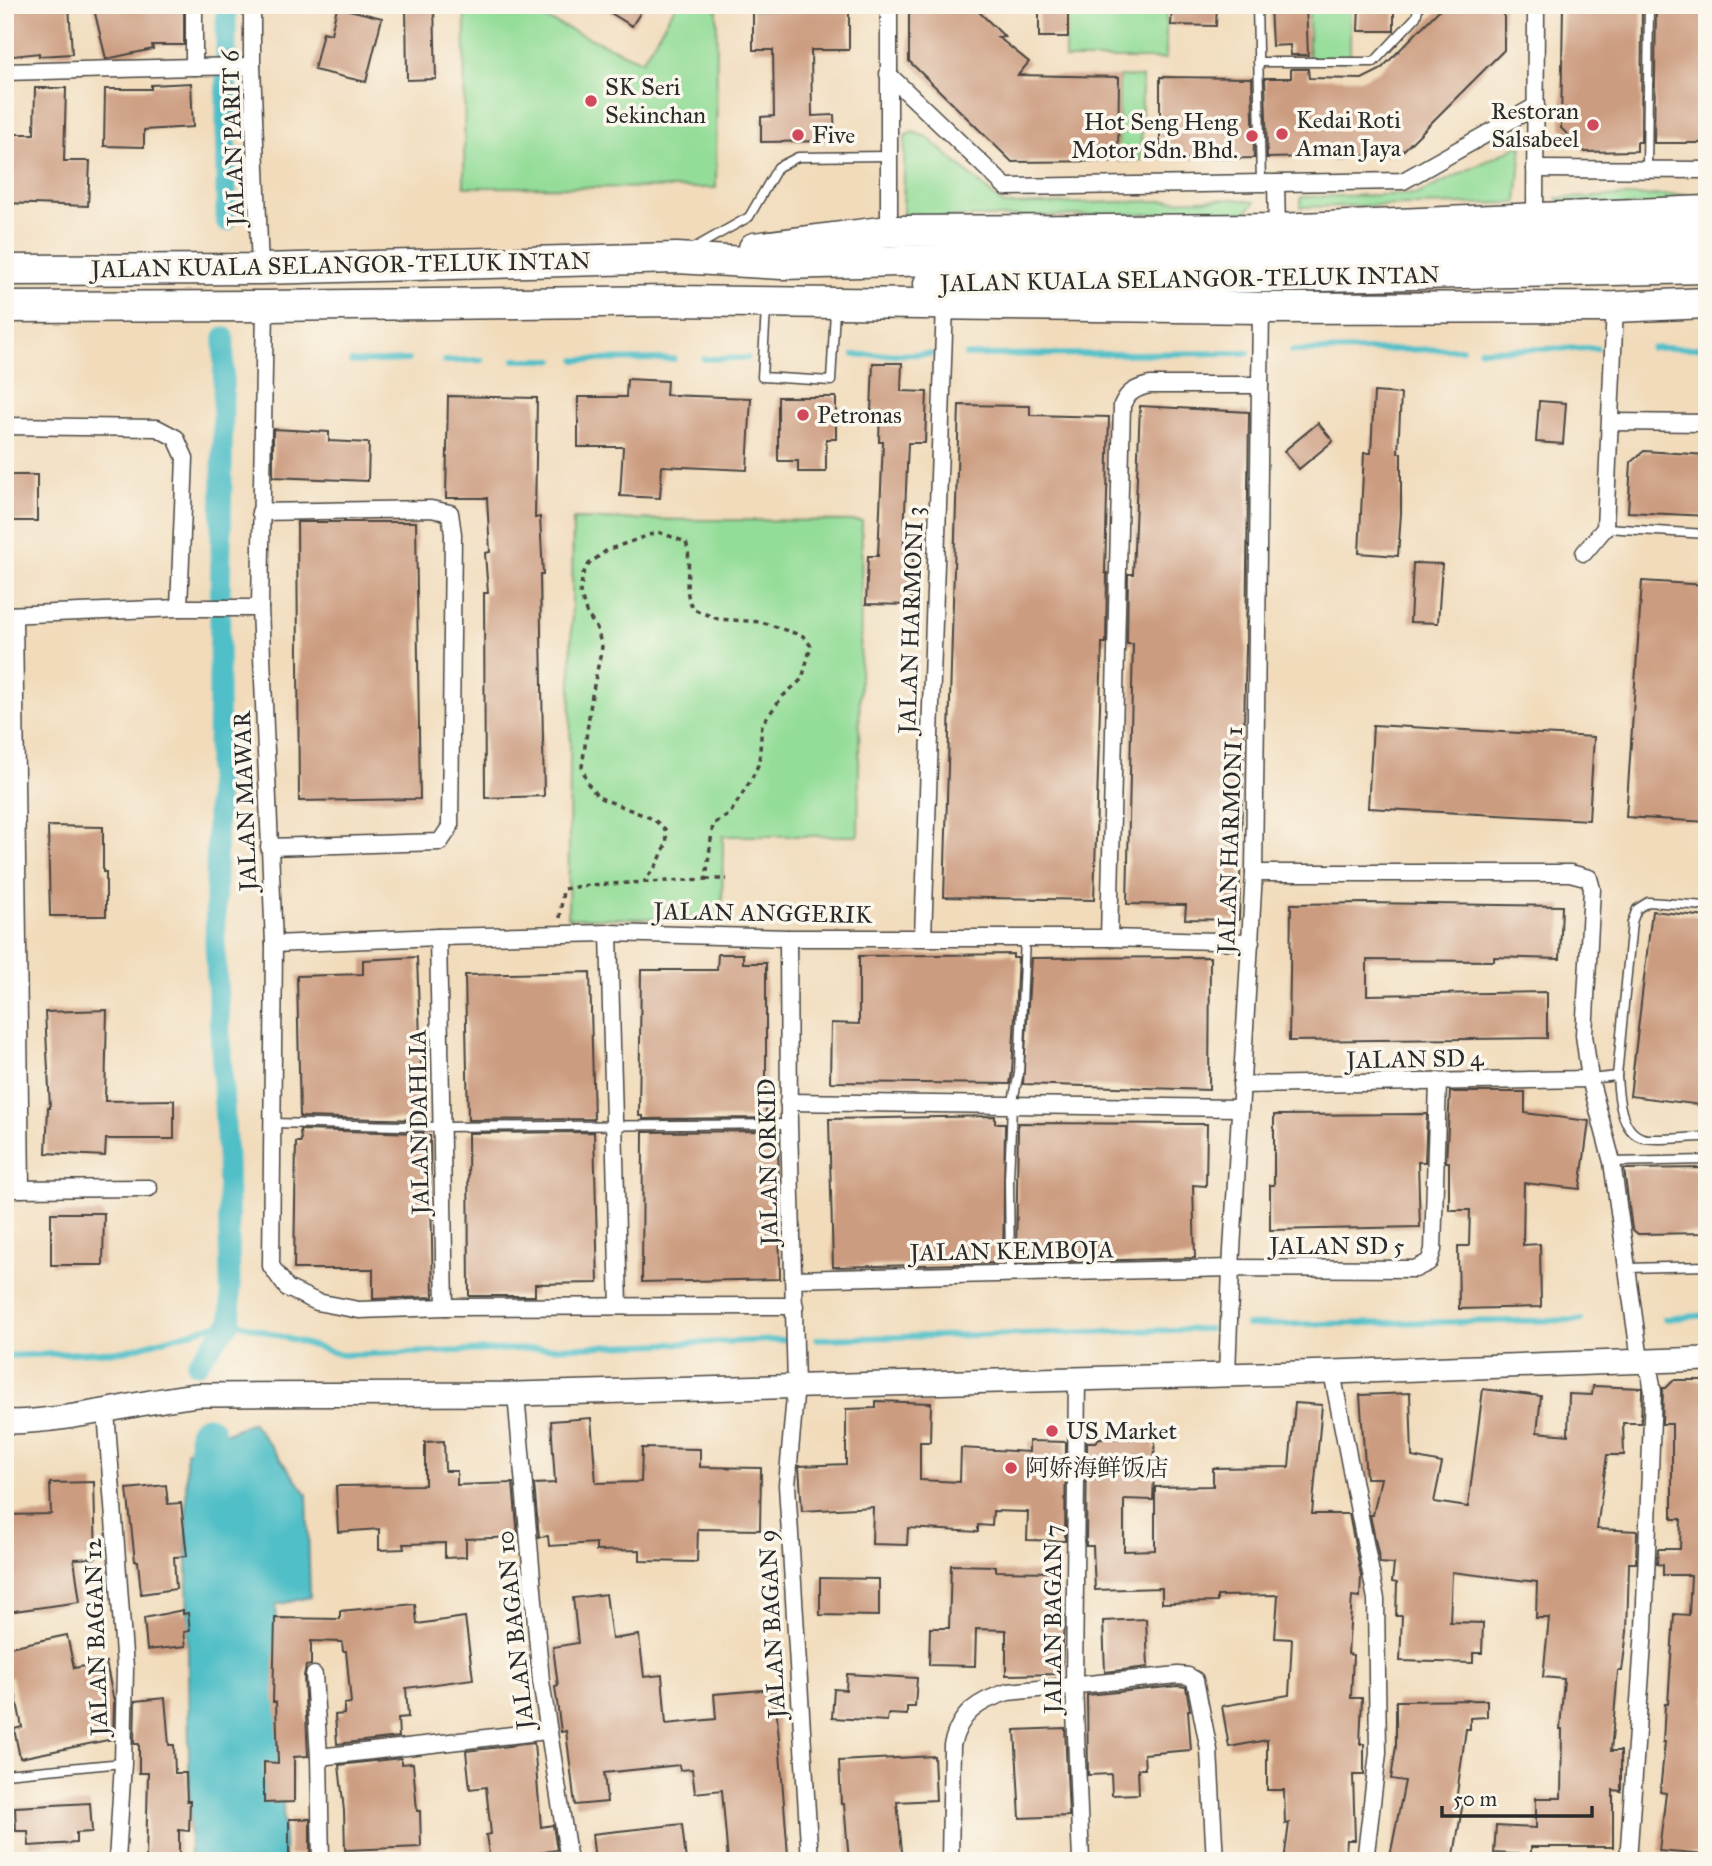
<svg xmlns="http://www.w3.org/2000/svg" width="1712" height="1866" viewBox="0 0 1712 1866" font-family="'IM FELL Great Primer','Noto Serif SC',serif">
<rect width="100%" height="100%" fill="#fbf7ec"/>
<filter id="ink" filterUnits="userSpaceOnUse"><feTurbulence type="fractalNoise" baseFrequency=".0143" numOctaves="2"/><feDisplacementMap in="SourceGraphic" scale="14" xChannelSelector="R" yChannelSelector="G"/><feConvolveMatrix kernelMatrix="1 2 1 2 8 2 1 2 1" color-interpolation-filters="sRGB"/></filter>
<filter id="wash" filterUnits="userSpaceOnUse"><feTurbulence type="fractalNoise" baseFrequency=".00686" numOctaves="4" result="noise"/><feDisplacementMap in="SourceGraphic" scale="28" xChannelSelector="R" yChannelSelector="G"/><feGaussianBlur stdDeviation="1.57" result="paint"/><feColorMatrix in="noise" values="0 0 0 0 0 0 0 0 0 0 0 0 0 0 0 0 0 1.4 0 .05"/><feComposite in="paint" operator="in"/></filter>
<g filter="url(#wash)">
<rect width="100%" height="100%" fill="#f1dbbb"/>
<!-- green -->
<g fill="#94dd99" stroke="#608462" stroke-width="2">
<path d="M465,5H514L642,61L676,5H717L716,188L464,187Z"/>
<rect x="753" y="5" width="96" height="6"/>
<rect x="1065" y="5" width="101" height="54"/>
<rect x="1309" y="5" width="41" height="56"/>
<path d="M1119,77H1142L1141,160L1118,161Z"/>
<path d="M913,132L927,137L1004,205L1235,199L1255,202L1246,212L1000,217H903L905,136Z"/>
<path d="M1522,144L1517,203L1301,207V197L1418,194Z"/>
<path d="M1707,194V204L1565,208L1557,198Z"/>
<path d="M573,519L862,521L858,836H723L722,919L568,918Z"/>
</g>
<!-- water -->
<path fill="#51bfc7" stroke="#3e7579" stroke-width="2" d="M252,1422L307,1494L310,1597L276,1605L285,1861H190L186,1451Z"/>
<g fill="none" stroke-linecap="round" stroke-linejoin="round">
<!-- stream -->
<g stroke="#51bfc7" stroke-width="6">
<path d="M1652,348H1707"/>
<path d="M1480,350L1597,348"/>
<path d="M1292,351L1462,349"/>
<path d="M854,355L931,354"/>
<path d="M966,355L1248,353"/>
<path d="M704,359L747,358"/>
<path d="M515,360H553"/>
<path d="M576,360L674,359"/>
<path d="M445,361L482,360"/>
<path d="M351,362L408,360"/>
<path d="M1665,1319L1707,1315"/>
<path d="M1247,1325L1581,1320"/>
<path d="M817,1339L1209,1329"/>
<path d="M5,1356L124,1351L231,1321L342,1355L783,1340"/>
</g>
<!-- canal -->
<g stroke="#51bfc7" stroke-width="21">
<path d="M226,221V5"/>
<path d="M197,1364L231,1321L227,1158L215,945L224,337"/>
</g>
<!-- river -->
<path stroke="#51bfc7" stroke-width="37" d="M207,1434L208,1493"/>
</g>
<g id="blocks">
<!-- building -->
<g fill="#cc9c80">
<path d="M5,5H69L72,54L39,56V53L5,57Z"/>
<path d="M93,5H184V45H152L153,49L106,59Z"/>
<path d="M406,5H434L436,79L407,80Z"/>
<path d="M598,5H645L632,26Z"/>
<path d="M909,5H972L1005,37H998L1029,62L1018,75L1119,77L1118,161L1012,162L909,61Z"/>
<rect x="1039" y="5" width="29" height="32"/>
<path d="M1172,5H1217L1216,26L1171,25Z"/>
<path d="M1270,5H1306L1308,55H1291L1290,45L1272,46Z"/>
<path d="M1359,5H1394V31H1358Z"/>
<path d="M1444,5H1504V50L1399,155L1267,158L1265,78H1291V69H1308L1309,78L1362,79L1380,70Z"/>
<path d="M1563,5H1642L1641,142H1637V151L1585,152L1561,128Z"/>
<path d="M1656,5H1707V143H1654Z"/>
<path d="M337,7L382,18L366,82L314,70L323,32L331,34Z"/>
<path d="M753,11H849V50H811L812,116L834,115L835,141L761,142V117L774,116L773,50H753Z"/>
<path d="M1160,77L1252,78L1254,158L1160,160Z"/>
<path d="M191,83L193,127L144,130V147L104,146L105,89H151V85Z"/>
<path d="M35,88H66L64,161H90L88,206L5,203V134H34Z"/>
<path d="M873,363H902L901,391L927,392L925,443H908L903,557L913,558L911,605L866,604L868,556H878L883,442H879L880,411H871Z"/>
<path d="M627,379L667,381L666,395L751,398L747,470L662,466L660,498L620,496L623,447H578V397H626Z"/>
<path d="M1374,392L1401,394L1398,453H1401V513L1398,556L1359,553L1364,453H1371Z"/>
<path d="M448,396L537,398L535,518L540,517L543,575H540L544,796L485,798L484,593H488L485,553L490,552L487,498H446Z"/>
<path d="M778,397H836V439H826V472H798V461H778Z"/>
<path d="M1539,401L1566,403L1563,444L1536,442Z"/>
<path d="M959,405L1030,406V415L1109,417L1105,573H1107L1106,643H1102L1094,900L944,897Z"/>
<path d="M1140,406L1249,412L1246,647L1239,920L1185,919L1186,905L1127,904L1133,644H1127L1128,574H1133Z"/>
<path d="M1318,423L1333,441L1299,469L1284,451Z"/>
<path d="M273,429L329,432V441L369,443L368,481L273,477Z"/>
<path d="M1644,451L1707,455V516L1628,512L1631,462Z"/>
<rect x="5" y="475" width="32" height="46"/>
<path d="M297,522H416L420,799L299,801Z"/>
<path d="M1413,563L1442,564L1438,623L1410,622Z"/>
<path d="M1642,581L1707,585V822L1626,817Z"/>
<path d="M1373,725L1594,737L1589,820L1368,808Z"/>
<path d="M48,826L103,827V872H106V916H50Z"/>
<path d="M1365,903L1562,906L1560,959L1494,957V961L1367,960V995L1547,992V1038L1289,1041L1291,904Z"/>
<path d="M1652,911L1707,917V1053L1701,1105L1630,1096Z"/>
<path d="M718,954H743V963H766V1118L643,1119V1116H639L641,970H717Z"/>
<path d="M1013,954V958H1018L1012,1072L1010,1084L830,1082L831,1023L859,1024V956Z"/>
<path d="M417,957L423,1120L300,1117L297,976L363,974V960Z"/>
<path d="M1210,957L1209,1090L1023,1084L1031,958Z"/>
<path d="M590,972L594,1119L468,1120L465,975Z"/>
<path d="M107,1010L105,1101L174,1100V1139H106L105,1156L46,1153L48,1108H50L45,1012Z"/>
<path d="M1450,1092H1525V1113L1589,1121L1580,1189L1524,1183L1523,1245L1540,1244L1541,1307L1459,1309L1458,1246H1469L1470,1210H1449V1162H1446Z"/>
<path d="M1427,1114L1425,1162H1418L1420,1227L1270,1230V1185H1274V1115Z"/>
<path d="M995,1116V1123H1005L1003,1263L833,1267L829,1119Z"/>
<path d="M1018,1123L1207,1124L1206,1186L1193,1185L1195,1258L1016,1263Z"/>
<path d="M300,1130L423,1133V1136H430L433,1297L373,1299V1269H294L296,1142H301Z"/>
<path d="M778,1131L780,1279L642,1282L643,1132Z"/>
<path d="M594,1132L598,1283L535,1284V1296H469L468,1133Z"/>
<path d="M1707,1168V1233L1638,1234L1632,1229L1624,1169Z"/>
<path d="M51,1213H104L103,1265H51Z"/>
<path d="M1674,1380H1707L1705,1855L1659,1851L1666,1793L1660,1792L1665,1742H1663L1665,1704H1668L1674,1614L1689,1615L1691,1575H1663V1565L1657,1564L1658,1549H1680L1681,1519H1672V1424H1662L1663,1388H1666Z"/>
<path d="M1593,1386L1642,1388V1393L1641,1423H1623L1624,1455H1607L1597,1529L1637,1531L1636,1563H1629L1627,1632L1622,1671H1618L1611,1751H1621V1791L1613,1790V1847H1531V1855L1494,1853L1496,1826L1536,1828V1798H1561L1562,1729H1560L1564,1679L1543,1677L1549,1618H1536L1537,1582L1452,1572L1450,1622L1483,1623L1482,1653H1473V1663L1400,1661L1402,1616H1396L1397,1583L1392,1582L1394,1564L1380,1563L1370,1515H1373L1381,1478H1366L1360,1395L1410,1393L1412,1457L1442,1463L1434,1502L1468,1507L1483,1389L1541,1396L1537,1432L1568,1435L1569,1394L1592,1395Z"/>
<path d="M876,1401L931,1403L930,1442H920V1480L960,1482L961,1448L1029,1452V1441L1066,1442L1065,1541L1027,1540L1028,1512L993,1511L992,1526L978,1525V1532L908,1528L907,1545L872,1544L873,1507L802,1511L799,1466L846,1464V1409L876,1408Z"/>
<path d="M1295,1403L1322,1405L1312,1514H1349L1361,1576L1360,1597L1352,1596L1348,1654L1353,1655L1351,1698H1362L1360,1744H1364V1775H1353L1355,1840H1347L1345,1861H1284L1289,1823L1285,1824L1284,1790H1267V1740L1229,1747L1222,1706L1289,1695L1292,1639L1275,1638L1278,1595L1217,1596V1602L1162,1603V1588L1095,1590L1093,1546H1086L1087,1442H1097L1098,1438L1155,1439L1153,1500L1124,1499V1551L1155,1550V1487L1213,1486V1468L1289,1467Z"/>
<path d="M591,1418L596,1483L641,1482L642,1448L700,1449V1467L761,1468L760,1530L698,1529L697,1562L640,1561V1550L596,1551V1543L549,1546L548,1536L539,1537L534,1484L555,1483L551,1421Z"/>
<path d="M444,1441L445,1471H457V1485L513,1483L518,1537L466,1539V1557L445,1558V1543L403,1544L404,1549L379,1550V1529L338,1532L336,1486L425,1485V1442Z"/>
<path d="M94,1482L96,1558L74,1559L80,1602L7,1612L5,1515L51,1514L50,1483Z"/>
<path d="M166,1485L168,1504L181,1503L187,1556L174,1557L176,1589L141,1594L138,1561H135L127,1489Z"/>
<path d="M951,1565L996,1566V1571L1053,1572L1052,1615H1064L1062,1674L1006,1675V1630L976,1629L975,1666L929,1665L930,1628H949Z"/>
<path d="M820,1578L879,1579V1616L820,1615Z"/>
<path d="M606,1594L612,1639L639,1635L644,1677L662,1675L666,1724L716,1719L714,1694L775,1689L788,1855L728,1861L722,1790L695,1793L692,1769L680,1770L679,1765L604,1773L607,1802L575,1805L566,1731L561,1732L555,1687L558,1686L553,1647L578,1643L573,1598Z"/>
<path d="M415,1604L417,1624L465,1617L473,1679L406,1688L408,1717L398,1718L399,1737L337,1744L335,1715L344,1714V1704L351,1703L346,1651H343L342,1642L311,1641V1665L306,1666L304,1676L308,1756L294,1757V1802L264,1803V1762L278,1763L276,1702H273L275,1618L340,1619V1611Z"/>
<path d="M183,1610V1614L188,1613L190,1631L184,1632L186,1646L147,1650L144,1618Z"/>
<path d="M1146,1619L1148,1667L1105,1672L1103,1621Z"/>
<path d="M67,1635L74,1668L106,1662L114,1702L113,1739L20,1758L14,1729L22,1727L12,1677L5,1678V1648Z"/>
<path d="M847,1674L917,1678L915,1707H907V1715L888,1714L887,1721L832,1718L834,1689L846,1690Z"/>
<path d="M1178,1686L1186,1687L1190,1710H1188L1191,1750L1144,1754L1145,1769H1138L1139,1794L1112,1795L1111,1774L1088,1775L1087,1695Z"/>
<path d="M165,1698L169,1745H174L175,1773H186L187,1801H190L189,1831L179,1830V1861L146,1860L148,1773H139V1744H134L135,1701Z"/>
<path d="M1487,1700V1717L1470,1718V1729H1466L1456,1801L1463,1802L1453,1861H1389L1405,1781L1391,1779L1396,1746V1701Z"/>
<path d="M1065,1728L1069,1816L1020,1818L1015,1730Z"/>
<path d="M534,1743L541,1827L553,1825L557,1850L490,1860L486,1835L491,1834L486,1787L470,1789L466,1751Z"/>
<path d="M934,1756L936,1800L897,1802L903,1861H849L844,1804H841L839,1761Z"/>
<path d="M401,1758V1764L413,1763L417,1811H420L421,1847L345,1850L344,1811L339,1765Z"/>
<path d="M90,1803L92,1832L76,1833V1843L29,1846L28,1831H16L15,1807Z"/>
<rect x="289" y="1819" width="21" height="36"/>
<path d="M682,1824L686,1861H595L592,1834Z"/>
</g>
</g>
</g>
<g filter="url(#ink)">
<use href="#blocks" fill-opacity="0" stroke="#494541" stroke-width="2"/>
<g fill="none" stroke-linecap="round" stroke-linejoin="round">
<!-- lane casing -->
<g stroke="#494541" stroke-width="11">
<g id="lane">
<path d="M1257,5L1261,183"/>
<path d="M1258,62H1374L1416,17L1419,5"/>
<path d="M1647,169L1649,5"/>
<path d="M692,249L749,217L778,167L798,157L889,156"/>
<path d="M766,309L762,377L831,381L835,310"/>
<path d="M1605,528L1707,534"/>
<path d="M1707,906L1648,902L1637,909L1632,922L1617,1076C1618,1094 1620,1132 1643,1138C1655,1141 1689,1137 1703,1137L1707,1133"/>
<path d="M1590,1079L1617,1076"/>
<path d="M273,1123L442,1127L789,1124"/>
<path d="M1612,1162L1707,1160"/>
<path d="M1628,1268L1707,1266"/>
<path d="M1010,1274L1009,1179L1012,1105L1019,1073L1025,938"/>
<path d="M5,1774L123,1763"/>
</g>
</g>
<!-- street casing -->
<g stroke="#494541" stroke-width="19">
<g id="street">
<path d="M252,5V66L260,269"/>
<path d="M194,67L252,66"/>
<path d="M5,72L194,67V5"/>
<path d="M888,74L1006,187L1403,181L1536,106"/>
<path d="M1535,169L1707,170"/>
<path d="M1276,183L1277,229"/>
<path d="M1535,216L1536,5"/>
<path d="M889,231V5"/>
<path d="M265,306L260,608L274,944L271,1266L287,1288L317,1302L359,1310L445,1307L795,1306"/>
<path d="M1611,422L1707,423"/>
<path d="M5,426L157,428L176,438L185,458L179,608"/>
<path d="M260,512L431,509L450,513L453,534L450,827L440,842L269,847"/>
<path d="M1584,553L1605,528L1615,307"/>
<path d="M5,615L179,608H260"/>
<path d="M14,615L21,1189"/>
<path d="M1254,873H1570L1589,878L1592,889L1584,1035L1590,1079L1612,1162L1640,1360L1650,1374L1653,1392L1644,1629L1628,1861"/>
<path d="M609,933L619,1306"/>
<path d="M438,937L445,1307"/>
<path d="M923,937L945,304"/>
<path d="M788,938L789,1124L796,1385L787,1485L810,1861"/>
<path d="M1109,938L1122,405C1128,392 1136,388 1150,385H1260"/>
<path d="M274,944L438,937L609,933L788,938H1109L1251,942"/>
<path d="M1241,1085L1590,1079"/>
<path d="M788,1102L1240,1108"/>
<path d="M5,1189L149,1188"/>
<path d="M793,1279L1231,1268L1415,1269L1429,1262L1433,1250L1438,1081"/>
<path d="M1332,1372L1376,1599L1378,1753L1365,1861"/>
<path d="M1227,1374L1231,1268L1254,873L1261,308"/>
<path d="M1077,1377L1074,1684L1081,1861"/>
<path d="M516,1394L541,1681L569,1861"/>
<path d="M106,1411L125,1668L123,1763L117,1861"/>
<path d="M314,1675L319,1757L321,1861"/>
<path d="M319,1757L547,1731"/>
<path d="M950,1861L952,1745C960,1713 978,1701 1008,1692L1178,1675L1188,1676L1195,1680L1209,1750L1215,1861"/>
</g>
</g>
<!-- secondary casing -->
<g stroke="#494541" stroke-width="26">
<path id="secondary" d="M5,1422C71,1422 134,1402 198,1395L516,1394L1332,1372L1707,1359"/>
</g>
<!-- highway casing -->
<g stroke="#494541" stroke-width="33">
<g id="highway">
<path d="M754,248L889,231L1277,229L1707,211"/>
<path d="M5,270L260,269L677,258L782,264L1707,240"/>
<path d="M929,284L1707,268"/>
<path d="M5,307L265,306L674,301L1261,308L1615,307L1707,303"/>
</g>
</g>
<!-- path -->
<g stroke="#494541" stroke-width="3.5" stroke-dasharray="5 5" stroke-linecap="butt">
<path d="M706,879H727"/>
<path d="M560,918L563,889L589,885L706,879L713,824L729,815L751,780L759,763L762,724L783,696L802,679L811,646L803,636L761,622L718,619L693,609C680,585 694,566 686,542L658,532L607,550L589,564L583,574L580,592L586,612L597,629L602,647L592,695L582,767L588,784L598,797L653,819L665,829L667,842L658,863L644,882"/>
</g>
<!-- lane -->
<use href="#lane" stroke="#fff" stroke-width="8"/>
<!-- street -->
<use href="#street" stroke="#fff" stroke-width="16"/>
<!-- secondary -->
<use href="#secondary" stroke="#fff" stroke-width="23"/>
<!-- highway -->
<use href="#highway" stroke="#fff" stroke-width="30"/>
</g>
</g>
<!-- markers -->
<g fill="#d1495b" stroke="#fbf7ec" stroke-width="2.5">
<circle cx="591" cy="101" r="7"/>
<circle cx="1593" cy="125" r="7"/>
<circle cx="1282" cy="134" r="7"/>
<circle cx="798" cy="135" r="7"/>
<circle cx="1252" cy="136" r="7"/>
<circle cx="803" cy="415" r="7"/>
<circle cx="1052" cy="1431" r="7"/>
<circle cx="1011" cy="1468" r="7"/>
</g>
<g text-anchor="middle" stroke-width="7" stroke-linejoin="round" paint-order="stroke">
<!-- poi labels -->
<g font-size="24" fill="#2b2b2b" stroke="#fbf7ec" text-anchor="start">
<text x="605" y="95">SK Seri<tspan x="605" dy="28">Sekinchan</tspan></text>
<text x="1579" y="119" text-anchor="end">Restoran<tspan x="1579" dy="28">Salsabeel</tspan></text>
<text x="1296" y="128">Kedai Roti<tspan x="1296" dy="28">Aman Jaya</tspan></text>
<text x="1238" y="130" text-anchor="end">Hot Seng Heng<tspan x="1238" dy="28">Motor Sdn. Bhd.</tspan></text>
<text x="812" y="143">Five</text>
<text x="817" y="423">Petronas</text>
<text x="1066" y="1439">US Market</text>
<text x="1025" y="1476">阿娇海鲜饭店</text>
</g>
<!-- street labels -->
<g font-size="24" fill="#2b2b2b" stroke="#fbf7ec">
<text transform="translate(233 138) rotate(-92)" y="8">JALAN PARIT 6</text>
<text transform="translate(341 265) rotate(-1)" y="8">JALAN KUALA SELANGOR-TELUK INTAN</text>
<text transform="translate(1190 279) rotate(-1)" y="8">JALAN KUALA SELANGOR-TELUK INTAN</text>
<text transform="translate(911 620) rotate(-88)" y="8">JALAN HARMONI 3</text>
<text transform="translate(245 801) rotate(-92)" y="8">JALAN MAWAR</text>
<text transform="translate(1230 840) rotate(-88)" y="8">JALAN HARMONI 1</text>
<text transform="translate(763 913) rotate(1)" y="8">JALAN ANGGERIK</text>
<text transform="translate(1415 1059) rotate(-1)" y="8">JALAN SD 4</text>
<text transform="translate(419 1122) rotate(-91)" y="8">JALAN DAHLIA</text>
<text transform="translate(768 1162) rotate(-91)" y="8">JALAN ORKID</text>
<text x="1337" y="1254">JALAN SD 5</text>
<text transform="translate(1012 1251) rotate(-1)" y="8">JALAN KEMBOJA</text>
<text transform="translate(1053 1619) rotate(-90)" y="8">JALAN BAGAN 7</text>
<text transform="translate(772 1624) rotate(-93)" y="8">JALAN BAGAN 9</text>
<text transform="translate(515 1630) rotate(-96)" y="8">JALAN BAGAN 10</text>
<text transform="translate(96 1637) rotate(-92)" y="8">JALAN BAGAN 12</text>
</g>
</g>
<!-- margin -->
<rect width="1712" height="1866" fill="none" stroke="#fbf7ec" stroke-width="28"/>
<!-- scale -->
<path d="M1442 1806v10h150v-10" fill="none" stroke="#2b2b2b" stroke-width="3.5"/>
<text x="1453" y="1806" font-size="21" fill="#2b2b2b" stroke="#fbf7ec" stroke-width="5" paint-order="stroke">50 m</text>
</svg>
